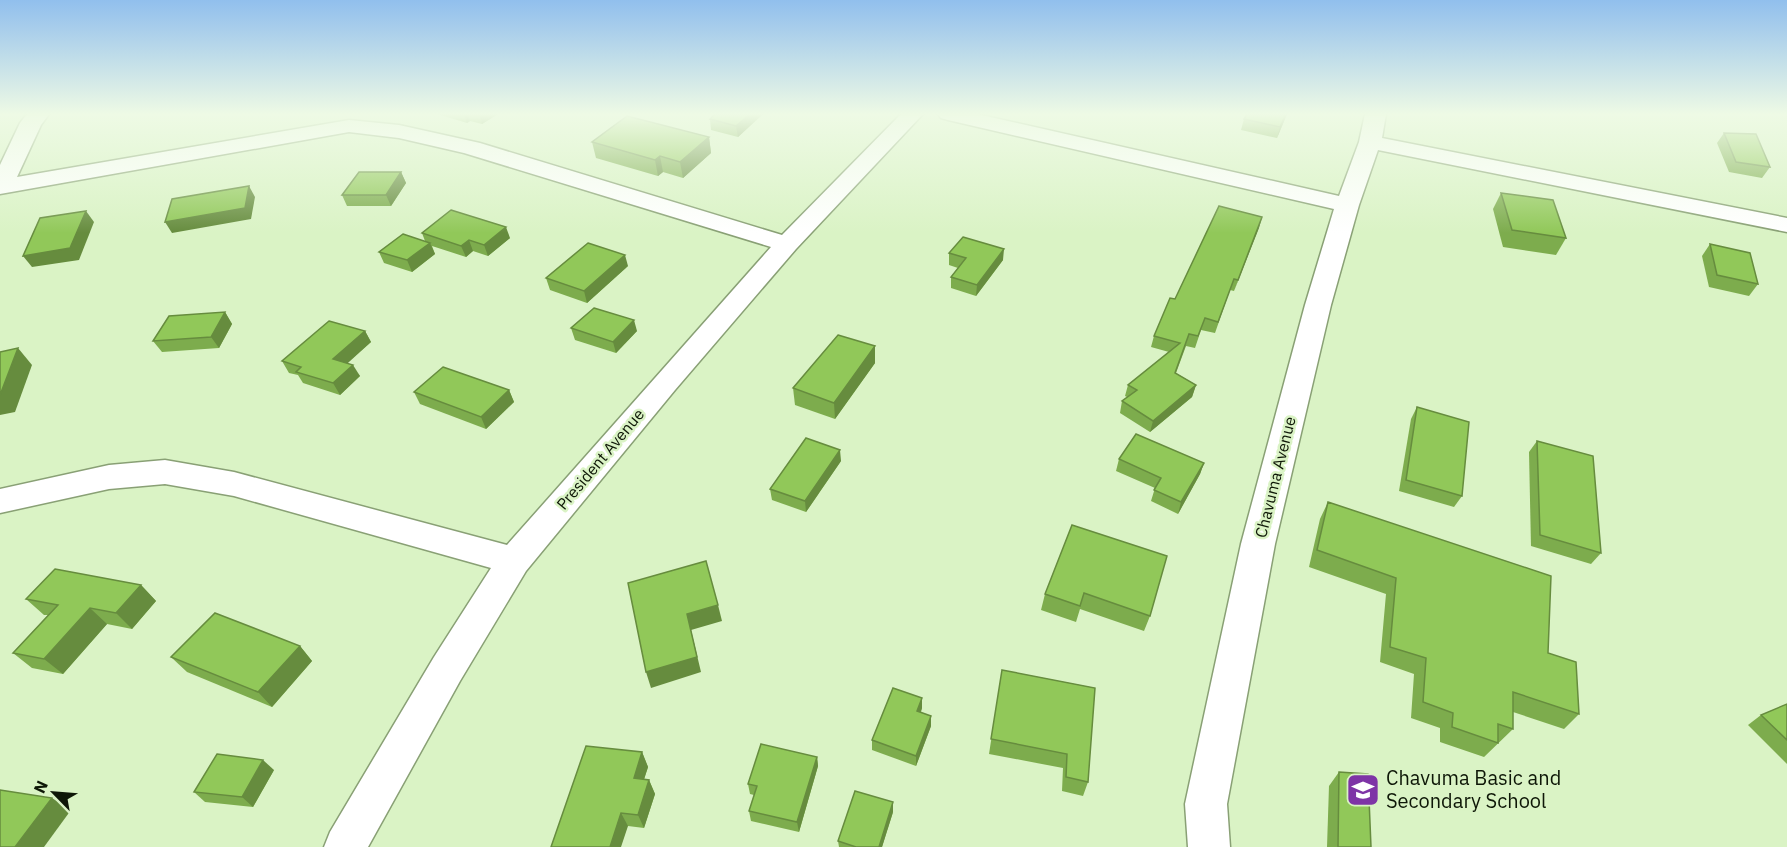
<svg xmlns="http://www.w3.org/2000/svg" width="1787" height="847" viewBox="0 0 1787 847" font-family="'IBM Plex Sans',sans-serif">
<rect width="100%" height="100%" fill="#daf3c5"/>
<g fill="none" stroke-linecap="round" stroke-linejoin="round">
<!-- minor casing -->
<g stroke="#89a075" stroke-width="3">
<g id="minor">
<path d="M27,114H49L41,125L17,177L349,120L399,125L480,143L782,235L901,114H923L796,249L675,390L526,571L460,681L368,847H324L330,832L434,657L491,568L234,496L165,484L109,489L0,513V489L109,465L165,460L234,472L507,545L771,247L464,153L399,138L349,132L0,194V165L20,123Z"/>
<path d="M938,114H977L1339,196L1359,142L1365,114H1386L1382,138L1787,218V232L1378,150L1359,205L1331,305L1275,544L1227,804L1230,847H1188L1185,804L1241,544L1305,305L1334,209L948,120L941,118Z"/>
</g>
</g>
<!-- minor -->
<use href="#minor" fill="#fff" fill-rule="evenodd"/>
</g>
<!-- wall -->
<g fill="#7dac4d">
<path d="M437,114H498L482,124L470,121L467,123Z"/>
<path d="M715,114H763L738,137L711,130L710,119Z"/>
<path d="M1287,114L1277,138L1241,130L1244,119Z"/>
<path d="M1724,133L1770,167L1762,178L1729,172L1717,143Z"/>
<path d="M709,137L711,153L683,178L663,172L658,176L596,158L592,142Z"/>
<path d="M401,172L406,183L391,206H347L342,195Z"/>
<path d="M1501,193L1566,238L1556,255L1503,247L1493,209Z"/>
<path d="M1262,217L1234,291L1230,290L1215,333L1201,330L1195,348L1186,346L1176,373L1196,385L1192,397L1150,432L1120,413L1122,401L1127,397L1125,396L1128,385L1169,352L1151,347L1154,336L1175,299Z"/>
<path d="M422,233L510,238L488,256L473,251L466,257L432,246L435,254L412,272L384,263L379,252L425,241Z"/>
<path d="M1710,244L1758,284L1749,296L1709,287L1702,256Z"/>
<path d="M949,253L1003,260L976,296L951,288V277L958,268L949,265Z"/>
<path d="M628,266L587,303L550,290L546,278Z"/>
<path d="M225,312L232,324L219,348L162,352L153,341Z"/>
<path d="M571,328L637,331L616,353L575,340Z"/>
<path d="M365,331L371,342L347,363L360,376L340,395L303,383L298,375L289,373L282,361Z"/>
<path d="M875,346V363L835,419L795,405L793,388Z"/>
<path d="M509,390L514,402L486,429L420,404L414,392Z"/>
<path d="M1417,407L1462,496L1454,507L1399,491L1411,419Z"/>
<path d="M1537,441L1601,553L1591,564L1531,546L1529,452Z"/>
<path d="M1119,459L1204,463L1200,474L1178,514L1151,501L1155,488L1116,471Z"/>
<path d="M841,461L806,512L772,500L770,489Z"/>
<path d="M1328,502L1548,653L1579,714L1564,729L1513,712V729L1484,757L1440,742V728L1411,718L1414,674L1380,662L1386,594L1309,567L1320,519Z"/>
<path d="M1072,525L1150,616L1144,631L1080,609L1076,622L1041,610L1045,594Z"/>
<path d="M141,585L156,601L132,629L107,624L63,674L32,668L13,653L48,615H44L26,599Z"/>
<path d="M300,646L312,661L272,707L187,672L171,657Z"/>
<path d="M1002,670L1095,688L1088,782L1083,796L1062,791L1063,768L989,754Z"/>
<path d="M922,698V708L921,712L931,726L916,766L872,750V740Z"/>
<path d="M1787,704V764L1748,725L1761,715Z"/>
<path d="M642,752L648,767L644,779L649,780L655,794L644,828L628,826L551,847Z"/>
<path d="M817,757L818,766L799,832L751,821L749,811L754,795L750,794L748,784Z"/>
<path d="M274,770L253,807L205,802L194,792Z"/>
<path d="M1339,772L1371,847H1327L1329,786Z"/>
<path d="M893,812L882,847H839L838,841Z"/>
</g>
<!-- shaded-wall -->
<g fill="#668c3e">
<path d="M464,114H468L470,121L467,123Z"/>
<path d="M479,114H498L482,124Z"/>
<path d="M750,114H763L738,137L736,126Z"/>
<path d="M1286,114H1287L1277,138L1280,127Z"/>
<path d="M709,137L711,153L683,178L680,162Z"/>
<path d="M660,156L663,172L658,176L655,160Z"/>
<path d="M401,172L406,183L391,206L386,195Z"/>
<path d="M249,186L255,197L251,219L172,233L165,222Z"/>
<path d="M86,211L94,222L79,260L32,267L23,256Z"/>
<path d="M1262,217L1259,228L1234,291L1238,280Z"/>
<path d="M506,227L510,238L488,256L484,245Z"/>
<path d="M469,240L473,251L466,257L461,246Z"/>
<path d="M430,243L435,254L412,272L407,260Z"/>
<path d="M1004,249L1003,260L976,296L977,285Z"/>
<path d="M625,255L628,266L587,303L584,291Z"/>
<path d="M225,312L232,324L219,348L211,337Z"/>
<path d="M634,320L637,331L616,353L613,342Z"/>
<path d="M365,331L371,342L339,371L333,359Z"/>
<path d="M875,346V363L835,419L834,403Z"/>
<path d="M18,348L32,365L15,412L0,415V395Z"/>
<path d="M353,365L360,376L340,395L333,383Z"/>
<path d="M1196,385L1192,397L1150,432L1153,421Z"/>
<path d="M509,390L514,402L486,429L481,417Z"/>
<path d="M840,450L841,461L806,512L805,501Z"/>
<path d="M1204,463L1200,474L1178,514L1181,502Z"/>
<path d="M141,585L156,601L132,629L116,613Z"/>
<path d="M718,605L722,621L691,630L701,672L651,688L646,672L687,614Z"/>
<path d="M90,608L107,624L63,674L44,659Z"/>
<path d="M300,646L312,661L272,707L258,692Z"/>
<path d="M922,698V708L917,721V711Z"/>
<path d="M931,716V726L916,766V756Z"/>
<path d="M642,752L648,767L640,792L634,778Z"/>
<path d="M817,757L818,766L799,832L797,822Z"/>
<path d="M263,760L274,770L253,807L242,797Z"/>
<path d="M649,780L655,794L644,828L638,815Z"/>
<path d="M52,798L71,810L44,847H15Z"/>
<path d="M893,802V812L882,847H879Z"/>
<path d="M621,813L628,826L621,847H610Z"/>
</g>
<!-- building -->
<g fill="#91c859" stroke="#668c3e" stroke-width="1.5">
<path d="M715,114H750L736,126L710,119Z"/>
<path d="M1247,114H1286L1280,127L1244,119Z"/>
<path d="M627,116L709,137L680,162L660,156L655,160L592,142Z"/>
<path d="M1724,133L1756,134L1770,167L1736,162Z"/>
<path d="M359,172H401L386,195H342Z"/>
<path d="M249,186L245,208L165,222L172,199Z"/>
<path d="M1501,193L1553,200L1566,238L1512,230Z"/>
<path d="M1219,206L1262,217L1238,280L1234,279L1218,322L1205,318L1198,336L1189,334L1175,373L1196,385L1153,421L1122,401L1137,390L1128,385L1180,343L1154,336L1170,298L1175,299Z"/>
<path d="M451,210L506,227L484,245L469,240L461,246L422,233Z"/>
<path d="M86,211L70,248L23,256L40,218Z"/>
<path d="M403,234L430,243L407,260L379,252Z"/>
<path d="M963,237L1004,249L977,285L951,277L966,258L949,253Z"/>
<path d="M588,243L625,255L584,291L546,278Z"/>
<path d="M1710,244L1750,253L1758,284L1717,275Z"/>
<path d="M594,308L634,320L613,342L571,328Z"/>
<path d="M225,312L211,337L153,341L169,316Z"/>
<path d="M329,321L365,331L333,359L353,365L333,383L296,372L301,367L282,361Z"/>
<path d="M838,335L875,346L834,403L793,388Z"/>
<path d="M18,348L0,395V352Z"/>
<path d="M443,367L509,390L481,417L414,392Z"/>
<path d="M1417,407L1469,422L1462,496L1406,480Z"/>
<path d="M1136,434L1204,463L1181,502L1154,490L1161,478L1119,459Z"/>
<path d="M806,438L840,450L805,501L770,489Z"/>
<path d="M1537,441L1593,456L1601,553L1540,535Z"/>
<path d="M1328,502L1551,576L1548,653L1576,662L1579,714L1513,692V729L1498,724V743L1452,727L1453,713L1423,702L1426,658L1390,647L1396,578L1317,550Z"/>
<path d="M1072,525L1167,556L1150,616L1084,593L1080,606L1045,594Z"/>
<path d="M706,561L718,605L687,614L697,657L646,672L628,583Z"/>
<path d="M55,569L141,585L116,613L90,608L44,659L13,653L58,605L26,599Z"/>
<path d="M215,613L300,646L258,692L171,657Z"/>
<path d="M1002,670L1095,688L1088,782L1066,777L1067,754L991,739Z"/>
<path d="M893,688L922,698L917,711L931,716L916,756L872,740Z"/>
<path d="M1787,704V740L1761,715Z"/>
<path d="M761,744L817,757L797,822L749,811L757,786L748,784Z"/>
<path d="M586,746L642,752L634,778L649,780L638,815L621,813L610,847H551Z"/>
<path d="M217,754L263,760L242,797L194,792Z"/>
<path d="M1339,772L1368,774L1371,847H1338Z"/>
<path d="M0,790L52,798L15,847H0Z"/>
<path d="M855,791L893,802L879,847H856L838,841Z"/>
</g>
<!-- sky -->
<linearGradient id="sky" x2="0" y2="1"><stop stop-color="#91bfed"/><stop offset="0.49" stop-color="#eefae5"/><stop offset="1" stop-color="#eefae5" stop-opacity="0"/></linearGradient>
<rect width="1787" height="233" fill="url(#sky)"/>
<!-- icons -->
<defs>
<g id="school-square" transform="scale(1.725)"><rect x="-9" y="-9" width="18" height="18" rx="4" fill="#7e34a6" stroke="#daf3c5"/><path d="M0-5L7-2L0 1L-7-2ZM-4 1L0 2.5L4 1V4Q0 6-4 4Z" fill="#fff"/></g>
</defs>
<g fill-rule="evenodd">
<use href="#school-square" x="1363" y="790"/>
</g>
<g text-anchor="middle" stroke-width="5" stroke-linejoin="round" paint-order="stroke">
<!-- street labels -->
<g font-size="16" fill="#0e1707" stroke="#daf3c5">
<text transform="translate(600 459) rotate(-50)" y="6">President Avenue</text>
<text transform="translate(1275 477) rotate(-76)" y="6">Chavuma Avenue</text>
</g>
<!-- near-poi labels -->
<g font-size="20" fill="#0e1707" stroke="#daf3c5" text-anchor="start">
<text x="1386" y="785">Chavuma Basic and<tspan x="1386" dy="23">Secondary School</tspan></text>
</g>
</g>
<!-- north arrow -->
<g transform="translate(54 793) rotate(295)" stroke="#daf3c5" stroke-width="4.5" paint-order="stroke">
<path d="M0-4.5L10 22L0 15L-10 22Z" fill="#0e1707"/>
<text y="-9" font-size="16" font-weight="bold" text-anchor="middle" fill="#0e1707">N</text>
</g>
</svg>
